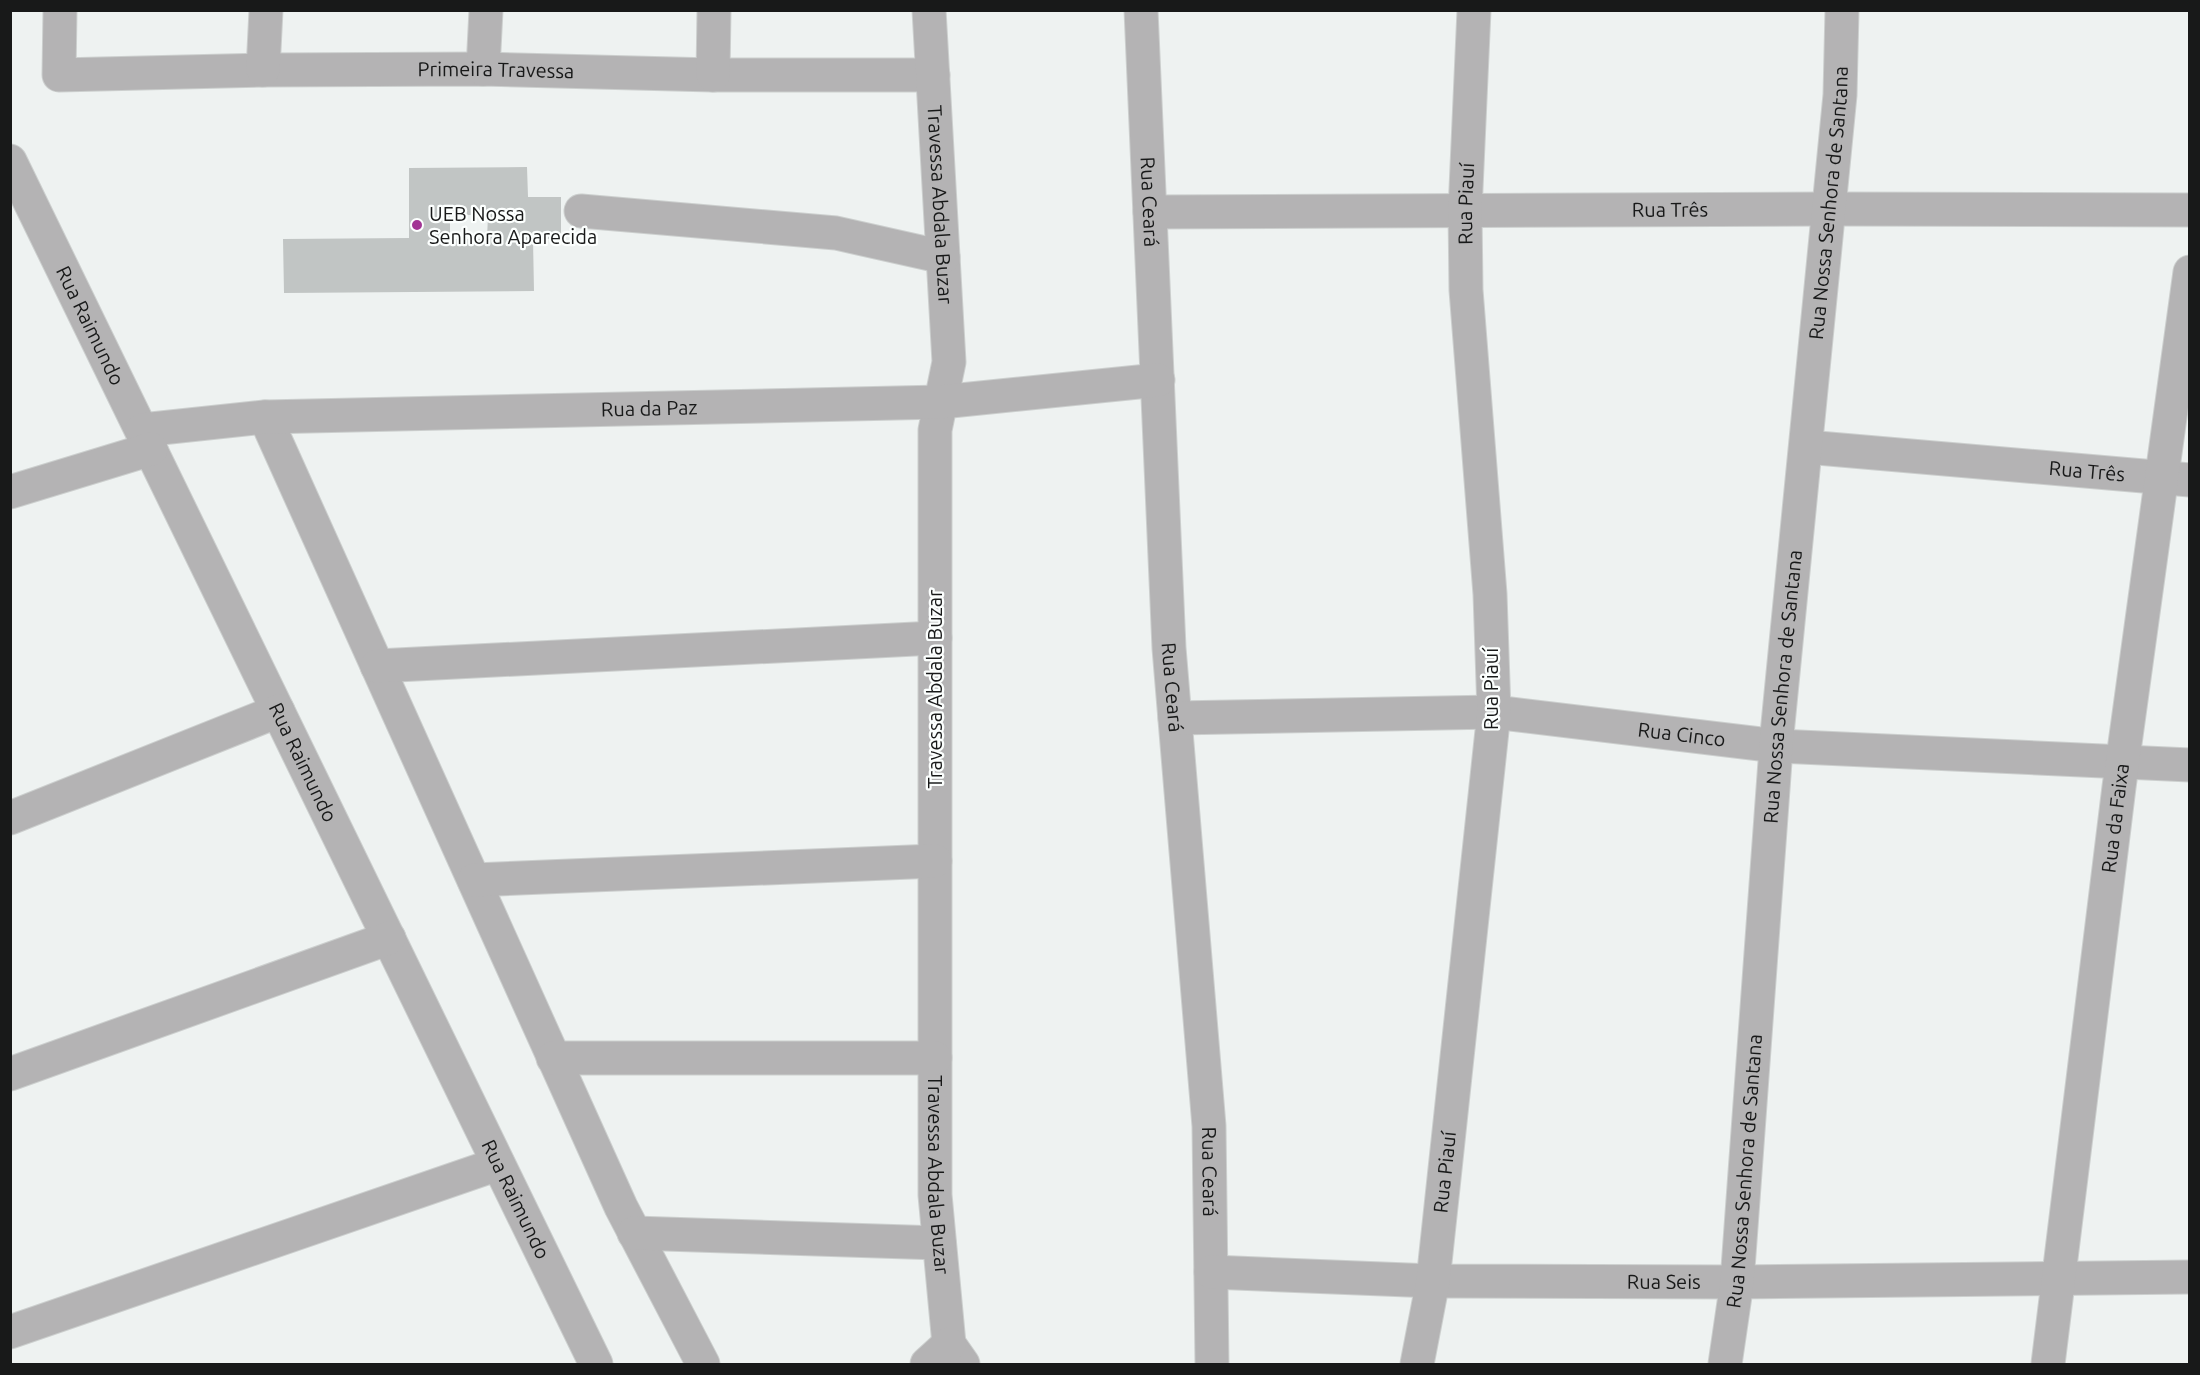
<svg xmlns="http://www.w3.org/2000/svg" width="2200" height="1375" viewBox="0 0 2200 1375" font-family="Ubuntu,sans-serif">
<rect width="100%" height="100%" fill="#eef2f1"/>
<!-- building -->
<path fill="#c1c5c4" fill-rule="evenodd" d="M527,167L528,197H561V239H533L534,291L284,293L283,239L409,238V168ZM450,215H488L487,239H450Z"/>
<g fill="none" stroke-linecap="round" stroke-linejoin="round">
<!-- minor casing -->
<g stroke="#cccfce" stroke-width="35">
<g id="minor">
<path id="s1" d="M60,10L59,75L263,70L483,69L713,75H933"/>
<path id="s2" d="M929,10L949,362L935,430V1195L949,1344L963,1364"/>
<path id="s3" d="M1141,10L1169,648L1209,1126L1212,1364"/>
<path d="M483,69L486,10"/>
<path d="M263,70L266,10"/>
<path d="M713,75L714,10"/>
<path id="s4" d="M10,161L596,1364"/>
<path d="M581,211L836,233L943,257"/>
<path id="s5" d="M1150,212L1829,209L2190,210"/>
<path d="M265,417L621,1207L703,1364"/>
<path id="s6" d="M142,430L265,417L941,402L1158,380"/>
<path id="s7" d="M1806,447L2190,480"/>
<path d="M10,492L151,449"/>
<path d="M377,666L935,638"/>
<path id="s8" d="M1175,718L1494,712L1777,746L2190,765"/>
<path d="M10,818L278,711"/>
<path d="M474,880L935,861"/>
<path d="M553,1058H935"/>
<path d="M10,1074L389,938"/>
<path d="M634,1233L939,1243"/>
<path id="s9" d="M1211,1272L1433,1281L1737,1282L2190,1277"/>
<path d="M10,1332L498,1164"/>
<path d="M927,1364L949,1344"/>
<path id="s10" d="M1417,1364L1433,1281L1494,712L1490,594L1466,290L1465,211L1474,10"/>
<path id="s11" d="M1725,1364L1737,1282L1777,734L1840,95L1842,10"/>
<path id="s12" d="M2048,1364L2119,787L2190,272"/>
</g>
</g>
<!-- minor -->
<use href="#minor" stroke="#b4b3b4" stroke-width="33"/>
</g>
<!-- markers -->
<circle fill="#a23594" stroke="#fcfffe" stroke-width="2" cx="417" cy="225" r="6"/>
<g text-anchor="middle" stroke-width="4.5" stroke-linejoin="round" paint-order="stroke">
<!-- street labels -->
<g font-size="20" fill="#181919" stroke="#fcfffe">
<text dy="7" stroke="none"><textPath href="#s1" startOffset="502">Primeira Travessa</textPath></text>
<text dy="7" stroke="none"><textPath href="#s3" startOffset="192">Rua Ceará</textPath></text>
<text dy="7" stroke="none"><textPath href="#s10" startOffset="1166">Rua Piauí</textPath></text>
<text dy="7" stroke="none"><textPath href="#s11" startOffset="1166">Rua Nossa Senhora de Santana</textPath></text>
<text dy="7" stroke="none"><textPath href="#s2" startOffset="195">Travessa Abdala Buzar</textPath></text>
<text dy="7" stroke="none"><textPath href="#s5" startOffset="520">Rua Três</textPath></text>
<text dy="7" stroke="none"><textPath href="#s4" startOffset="183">Rua Raimundo</textPath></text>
<text dy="7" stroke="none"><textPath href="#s6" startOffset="508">Rua da Paz</textPath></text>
<text dy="7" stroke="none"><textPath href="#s7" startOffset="282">Rua Três</textPath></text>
<text dy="7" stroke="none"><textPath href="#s11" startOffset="680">Rua Nossa Senhora de Santana</textPath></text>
<text dy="7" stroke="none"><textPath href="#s3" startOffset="678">Rua Ceará</textPath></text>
<text transform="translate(935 689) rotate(-90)" y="7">Travessa Abdala Buzar</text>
<text transform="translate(1491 689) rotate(-90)" y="7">Rua Piauí</text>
<text dy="7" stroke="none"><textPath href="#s8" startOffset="508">Rua Cinco</textPath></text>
<text dy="7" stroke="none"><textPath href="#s4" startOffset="669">Rua Raimundo</textPath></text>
<text dy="7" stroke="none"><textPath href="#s12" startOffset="550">Rua da Faixa</textPath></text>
<text dy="7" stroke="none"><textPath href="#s3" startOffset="1164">Rua Ceará</textPath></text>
<text dy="7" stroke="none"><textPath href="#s11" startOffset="194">Rua Nossa Senhora de Santana</textPath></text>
<text dy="7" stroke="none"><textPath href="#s10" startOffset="194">Rua Piauí</textPath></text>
<text dy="7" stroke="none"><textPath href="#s2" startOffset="1167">Travessa Abdala Buzar</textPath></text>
<text dy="7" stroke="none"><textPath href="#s4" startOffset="1155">Rua Raimundo</textPath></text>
<text dy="7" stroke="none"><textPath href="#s9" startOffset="453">Rua Seis</textPath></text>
</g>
<!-- poi labels -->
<g font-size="20" fill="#181919" stroke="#fcfffe" text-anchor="start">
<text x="429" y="221">UEB Nossa<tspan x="429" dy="23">Senhora Aparecida</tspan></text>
</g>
</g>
<!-- border -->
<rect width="2200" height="1375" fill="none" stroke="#181919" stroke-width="24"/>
</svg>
